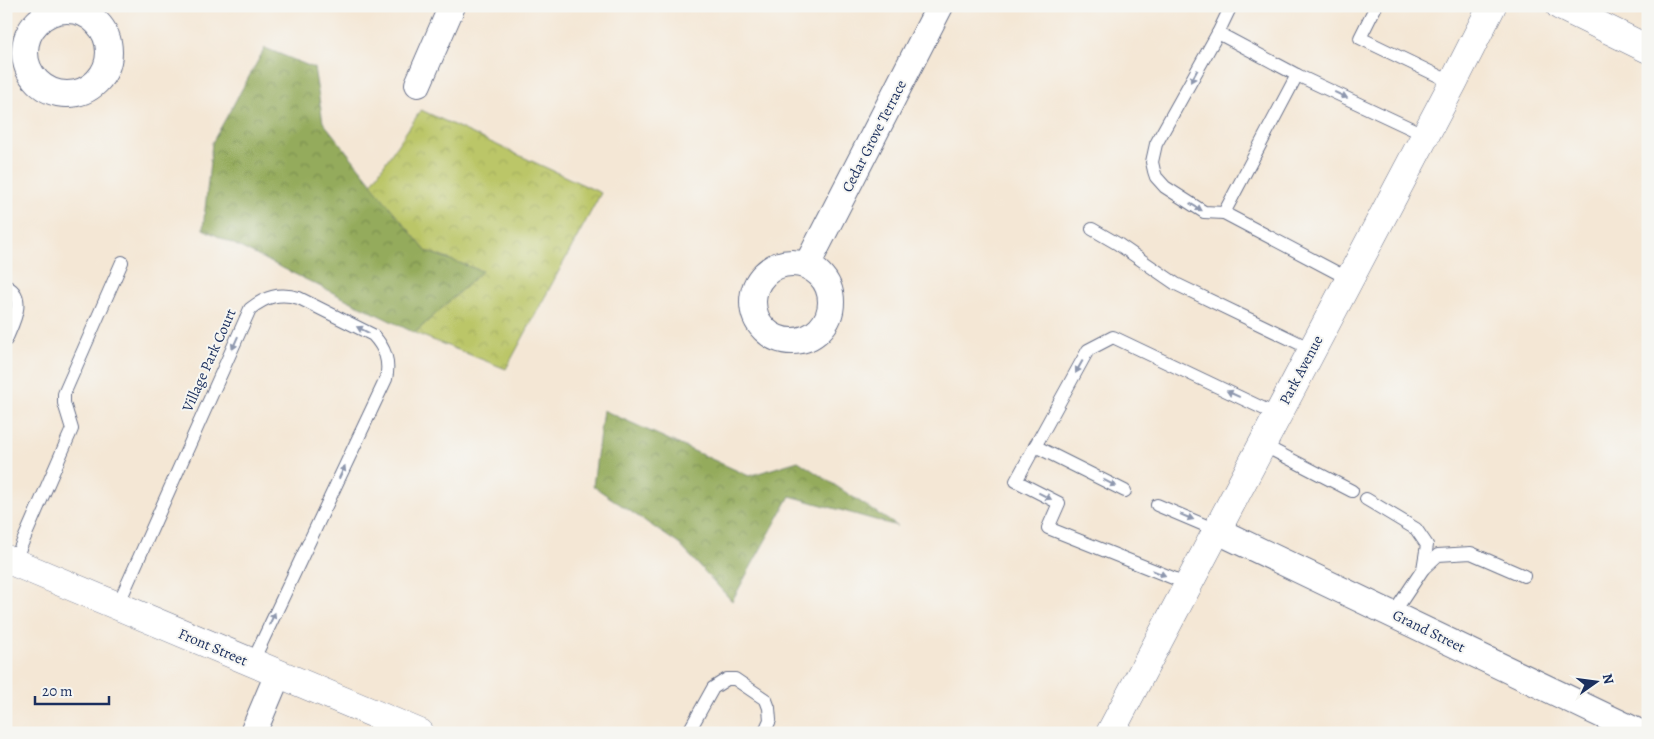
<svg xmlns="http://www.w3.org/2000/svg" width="1654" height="739" viewBox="0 0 1654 739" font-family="Alegreya,serif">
<defs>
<pattern id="forest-crowns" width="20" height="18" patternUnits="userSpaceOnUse" patternTransform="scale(1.25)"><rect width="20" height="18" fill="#94ab5c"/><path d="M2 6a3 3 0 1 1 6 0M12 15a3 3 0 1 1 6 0" fill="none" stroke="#788c4f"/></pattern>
<pattern id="park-crowns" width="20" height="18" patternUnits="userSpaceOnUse" patternTransform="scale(1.25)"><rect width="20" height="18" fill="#bbc668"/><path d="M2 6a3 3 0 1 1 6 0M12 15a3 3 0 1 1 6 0" fill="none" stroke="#a0aa5d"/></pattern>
</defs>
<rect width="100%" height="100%" fill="#f6f6f2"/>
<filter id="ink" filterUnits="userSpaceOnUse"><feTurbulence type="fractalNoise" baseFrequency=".02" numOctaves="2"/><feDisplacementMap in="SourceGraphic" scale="10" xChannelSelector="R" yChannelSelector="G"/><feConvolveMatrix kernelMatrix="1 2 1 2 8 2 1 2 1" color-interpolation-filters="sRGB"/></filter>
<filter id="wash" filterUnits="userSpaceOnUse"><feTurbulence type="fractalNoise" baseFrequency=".0096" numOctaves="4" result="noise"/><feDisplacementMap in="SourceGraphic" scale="20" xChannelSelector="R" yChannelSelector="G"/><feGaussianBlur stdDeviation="1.12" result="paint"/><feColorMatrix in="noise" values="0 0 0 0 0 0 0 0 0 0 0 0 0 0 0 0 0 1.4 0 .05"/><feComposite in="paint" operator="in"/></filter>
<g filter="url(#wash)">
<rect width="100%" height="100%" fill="#f4e7d5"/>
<!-- forest -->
<g fill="url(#forest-crowns)" stroke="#586d5d">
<path d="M265,48L314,68L323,122L426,251L483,271L415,333L203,229L212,143Z"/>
<path d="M603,410L749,476L798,461L897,526L790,496L732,601L679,544L593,486Z"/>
</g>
<!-- park -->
<path fill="url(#park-crowns)" stroke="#6b7a63" d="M421,110L601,193L506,369L415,333L482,271L426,251L371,184Z"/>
</g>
<g filter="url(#ink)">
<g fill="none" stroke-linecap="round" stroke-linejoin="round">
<!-- lane casing -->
<g stroke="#676f88" stroke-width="14">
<g id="lane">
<path d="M1231,6L1218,33L1297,75L1224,213L1349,279"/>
<path d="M1376,6L1360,38L1453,83"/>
<path d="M1218,33L1156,144L1152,162L1154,171L1156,177L1165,187L1204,212L1224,213"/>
<path d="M1297,75L1425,135"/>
<path d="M1092,229L1118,244L1176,284L1311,349"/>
<path d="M6,286C28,297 13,323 6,340"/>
<path d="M1261,444L1352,491"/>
<path d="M1035,446L1125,491"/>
<path d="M1366,499L1416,529L1427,545L1423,569"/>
<path d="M1157,505L1216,530"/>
<path d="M14,562L72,429L64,403V394L122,262"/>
<path d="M1188,584L1048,528L1059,503L1016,481L1088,350L1113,337L1277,415"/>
<path d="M117,607L250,309C265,297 279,292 299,298L373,335C385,348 390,361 386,379L252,663"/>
<path d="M1393,614L1423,569L1438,555L1471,553L1524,576"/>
<path d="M688,733L713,688L727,679H735L766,700L769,708L770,720L764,733"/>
</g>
</g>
<!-- street casing -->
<g stroke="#676f88" stroke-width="28">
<g id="street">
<circle cx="67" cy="52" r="42"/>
<path d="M418,84L452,6"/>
<circle cx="792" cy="302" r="39"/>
<path d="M807,265L940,6"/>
<path d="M1216,530L1640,733"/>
<path d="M253,733L278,674"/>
</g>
</g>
<!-- secondary casing -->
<g stroke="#676f88" stroke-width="29">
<g id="secondary">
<path d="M1560,6L1648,49"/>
<path d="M6,559L420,733"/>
<path d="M1110,733L1453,83L1492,6"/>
</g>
</g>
<!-- lane -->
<use href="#lane" stroke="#fff" stroke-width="12"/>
<!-- street -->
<use href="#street" stroke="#fff" stroke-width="26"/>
<!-- secondary -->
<use href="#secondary" stroke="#fff" stroke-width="28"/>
</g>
<!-- one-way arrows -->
<defs><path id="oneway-solid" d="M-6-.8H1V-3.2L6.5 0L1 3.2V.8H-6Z" transform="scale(1.25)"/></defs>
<g fill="#8d97ae">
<use href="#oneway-solid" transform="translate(1194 76) rotate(119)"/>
<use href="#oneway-solid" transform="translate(1341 95) rotate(25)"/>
<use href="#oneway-solid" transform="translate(1196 207) rotate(31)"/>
<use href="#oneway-solid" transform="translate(363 330) rotate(-153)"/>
<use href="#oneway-solid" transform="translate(235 343) rotate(114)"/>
<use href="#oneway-solid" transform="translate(1079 367) rotate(119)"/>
<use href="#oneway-solid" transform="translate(1233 394) rotate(-155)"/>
<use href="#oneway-solid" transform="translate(342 472) rotate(-65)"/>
<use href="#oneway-solid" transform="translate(1110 483) rotate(26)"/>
<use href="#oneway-solid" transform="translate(1045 496) rotate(27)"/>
<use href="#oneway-solid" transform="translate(1187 517) rotate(22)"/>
<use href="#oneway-solid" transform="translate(1159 573) rotate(22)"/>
<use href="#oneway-solid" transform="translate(272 619) rotate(-65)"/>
</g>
</g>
<g text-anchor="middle" stroke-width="4" stroke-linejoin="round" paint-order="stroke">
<!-- street labels -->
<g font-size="15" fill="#1b2f5e" stroke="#f6f6f2">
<text transform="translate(874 136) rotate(-63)" y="5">Cedar Grove Terrace</text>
<text transform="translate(209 360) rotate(-66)" y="5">Village Park Court</text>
<text transform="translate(1301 370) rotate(-62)" y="5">Park Avenue</text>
<text transform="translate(1429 631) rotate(26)" y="5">Grand Street</text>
<text transform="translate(213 647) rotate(23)" y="5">Front Street</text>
</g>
</g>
<!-- margin -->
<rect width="1654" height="739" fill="none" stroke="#f6f6f2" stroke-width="25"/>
<!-- north arrow -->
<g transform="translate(1596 682) rotate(76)" stroke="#f6f6f2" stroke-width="4" paint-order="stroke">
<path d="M0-4L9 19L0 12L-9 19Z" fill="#1b2f5e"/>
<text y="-8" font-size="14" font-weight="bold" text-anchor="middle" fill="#1b2f5e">N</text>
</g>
<!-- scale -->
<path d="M35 696v8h74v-8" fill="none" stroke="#1b2f5e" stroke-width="2.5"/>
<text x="42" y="696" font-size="15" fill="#1b2f5e" stroke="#f6f6f2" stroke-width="4" paint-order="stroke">20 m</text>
</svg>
